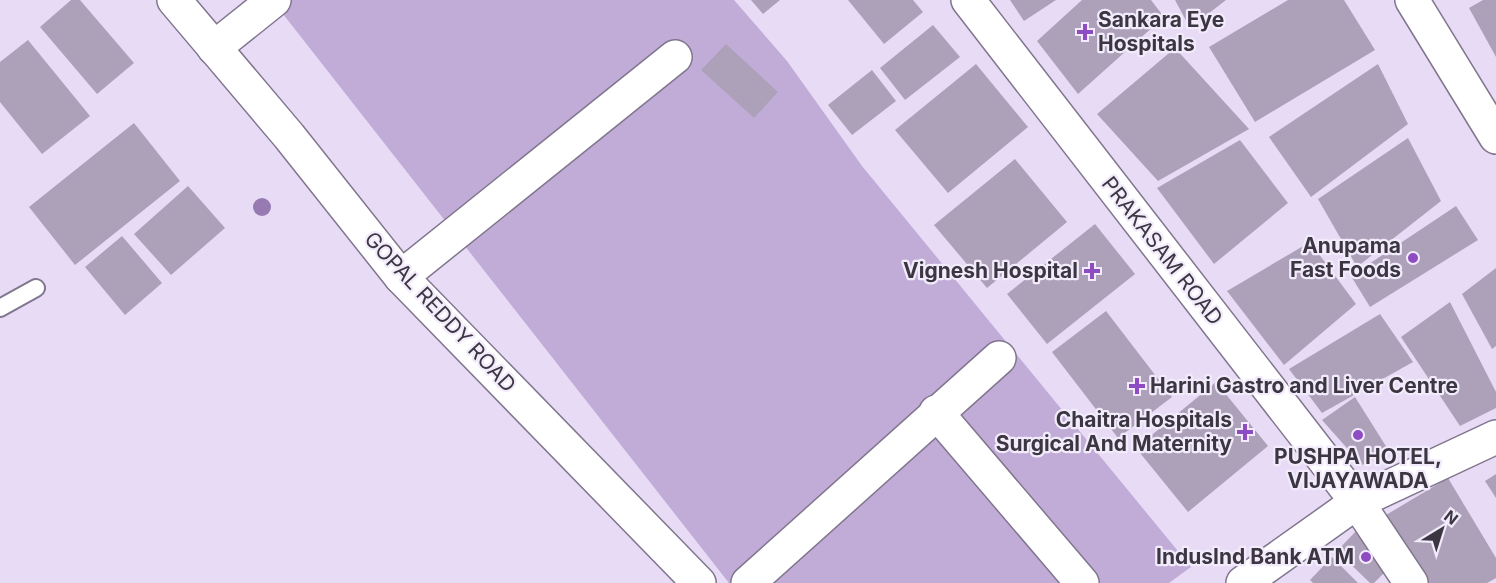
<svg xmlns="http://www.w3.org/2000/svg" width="1496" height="583" viewBox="0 0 1496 583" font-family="Inter,sans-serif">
<rect width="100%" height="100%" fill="#e8dbf6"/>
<!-- green -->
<path fill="#c1acd8" d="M272,0H734L787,61L862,166L1191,567L1169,583H729Z"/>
<!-- building -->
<g fill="#ada1ba">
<path d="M71,0H80L134,63L97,94L40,27Z"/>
<path d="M751,0H780L763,14Z"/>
<path d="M848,0H913L923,12L884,44Z"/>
<path d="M1010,0H1056L1024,21Z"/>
<path d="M1082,0H1151L1164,17L1078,94L1037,41Z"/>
<path d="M1175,0H1226L1190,28Z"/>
<path d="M1288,0H1344L1375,50L1255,122L1209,47Z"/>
<path d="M1483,0H1496V57L1469,8Z"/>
<path d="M933,25L960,57L905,100L880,68Z"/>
<path d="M28,40L90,116L42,154L0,102V62Z"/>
<path d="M726,44L778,92L754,118L701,70Z"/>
<path d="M1175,48L1249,129L1158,181L1097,114Z"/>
<path d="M976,64L1028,127L948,193L895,130Z"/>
<path d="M1378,64L1408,124L1311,197L1269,137Z"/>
<path d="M872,70L896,101L852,135L828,105Z"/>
<path d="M134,123L180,181L75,265L29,207Z"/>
<path d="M1408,138L1441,201L1357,267L1318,199Z"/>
<path d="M1240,140L1288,203L1214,264L1157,188Z"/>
<path d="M1015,159L1067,222L987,288L934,225Z"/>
<path d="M188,186L225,228L171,275L134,234Z"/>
<path d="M1456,206L1478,240L1370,307L1351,276Z"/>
<path d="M1095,224L1135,274L1047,344L1007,294Z"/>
<path d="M122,236L162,283L125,315L85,267Z"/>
<path d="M1310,242L1356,304L1284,365L1227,291Z"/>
<path d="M1496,268V346L1492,349L1462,294Z"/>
<path d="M1450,302L1496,392V408L1460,426L1401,337Z"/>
<path d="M1106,311L1172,397L1118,438L1052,352Z"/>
<path d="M1380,314L1413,362L1322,413L1289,369Z"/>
<path d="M1216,382L1268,446L1188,512L1136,448Z"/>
<path d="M1355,397L1389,451L1362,465L1322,420Z"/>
<path d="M1496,474V498L1485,481Z"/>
<path d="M1448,478L1496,558V578L1487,583H1428L1386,515Z"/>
<path d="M1359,528L1394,563L1374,583H1370L1337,551Z"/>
<path d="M1332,557L1358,583H1313L1310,580Z"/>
</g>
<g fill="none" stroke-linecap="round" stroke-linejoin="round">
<!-- service casing -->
<g stroke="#81768e" stroke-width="20">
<path id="service" d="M0,308L36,288"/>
</g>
<!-- minor casing -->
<g stroke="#81768e" stroke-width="36">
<g id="minor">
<path d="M1412,0L1496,137"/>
<path d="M214,48L274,0"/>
<path d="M401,277L675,57"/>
<path d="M936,412L1082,583"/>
<path d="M1357,502L1411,583"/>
<path d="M748,583L999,358"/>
</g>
</g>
<!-- tertiary casing -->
<g stroke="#81768e" stroke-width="36">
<g id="tertiary">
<path d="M174,0L289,136L401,277L699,583"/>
<path d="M968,0L1357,502"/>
<path d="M1243,583L1357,502L1496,437"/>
</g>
</g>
<!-- service -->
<use href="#service" stroke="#fff" stroke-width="16"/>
<!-- minor -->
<use href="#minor" stroke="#fff" stroke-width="33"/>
<!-- tertiary -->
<use href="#tertiary" stroke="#fff" stroke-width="33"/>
</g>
<!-- trees -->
<circle fill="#987ab2" cx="262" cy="207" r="9"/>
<!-- markers -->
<g fill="#8d4cc2" stroke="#f2ebfb" stroke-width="2">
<path d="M1082 23h6v6h6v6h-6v6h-6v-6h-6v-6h6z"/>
<circle cx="1413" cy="258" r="6"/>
<path d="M1089 262h6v6h6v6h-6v6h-6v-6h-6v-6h6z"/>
<path d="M1134 377h6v6h6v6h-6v6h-6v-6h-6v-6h6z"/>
<path d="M1242 423h6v6h6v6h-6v6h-6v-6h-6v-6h6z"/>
<circle cx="1358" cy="435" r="6"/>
<circle cx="1366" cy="557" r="6"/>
</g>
<g text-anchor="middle" stroke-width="4.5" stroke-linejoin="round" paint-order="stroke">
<!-- poi labels -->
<g font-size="21" font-weight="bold" fill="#3b3641" stroke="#f2ebfb" text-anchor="end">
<text x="1098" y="27" text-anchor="start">Sankara Eye<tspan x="1098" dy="24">Hospitals</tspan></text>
<text x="1401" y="253">Anupama<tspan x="1401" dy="24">Fast Foods</tspan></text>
<text x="1078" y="278">Vignesh Hospital</text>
<text x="1150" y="393" text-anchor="start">Harini Gastro and Liver Centre</text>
<text x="1232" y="427">Chaitra Hospitals<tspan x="1232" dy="24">Surgical And Maternity</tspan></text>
<text x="1358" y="464" text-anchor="middle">PUSHPA HOTEL,<tspan x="1358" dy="24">VIJAYAWADA</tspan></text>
<text x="1354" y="564">IndusInd Bank ATM</text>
</g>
<!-- street labels -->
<g font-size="21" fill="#3b3641" stroke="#f2ebfb">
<text transform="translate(1162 251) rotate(52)" y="7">PRAKASAM ROAD</text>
<text transform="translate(440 312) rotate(47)" y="7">GOPAL REDDY ROAD</text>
</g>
</g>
<!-- north arrow -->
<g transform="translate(1442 529) rotate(38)" stroke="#f2ebfb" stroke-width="4.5" paint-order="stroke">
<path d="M0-4.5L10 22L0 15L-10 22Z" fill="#3b3641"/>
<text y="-9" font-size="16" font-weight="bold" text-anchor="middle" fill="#3b3641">N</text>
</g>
</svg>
